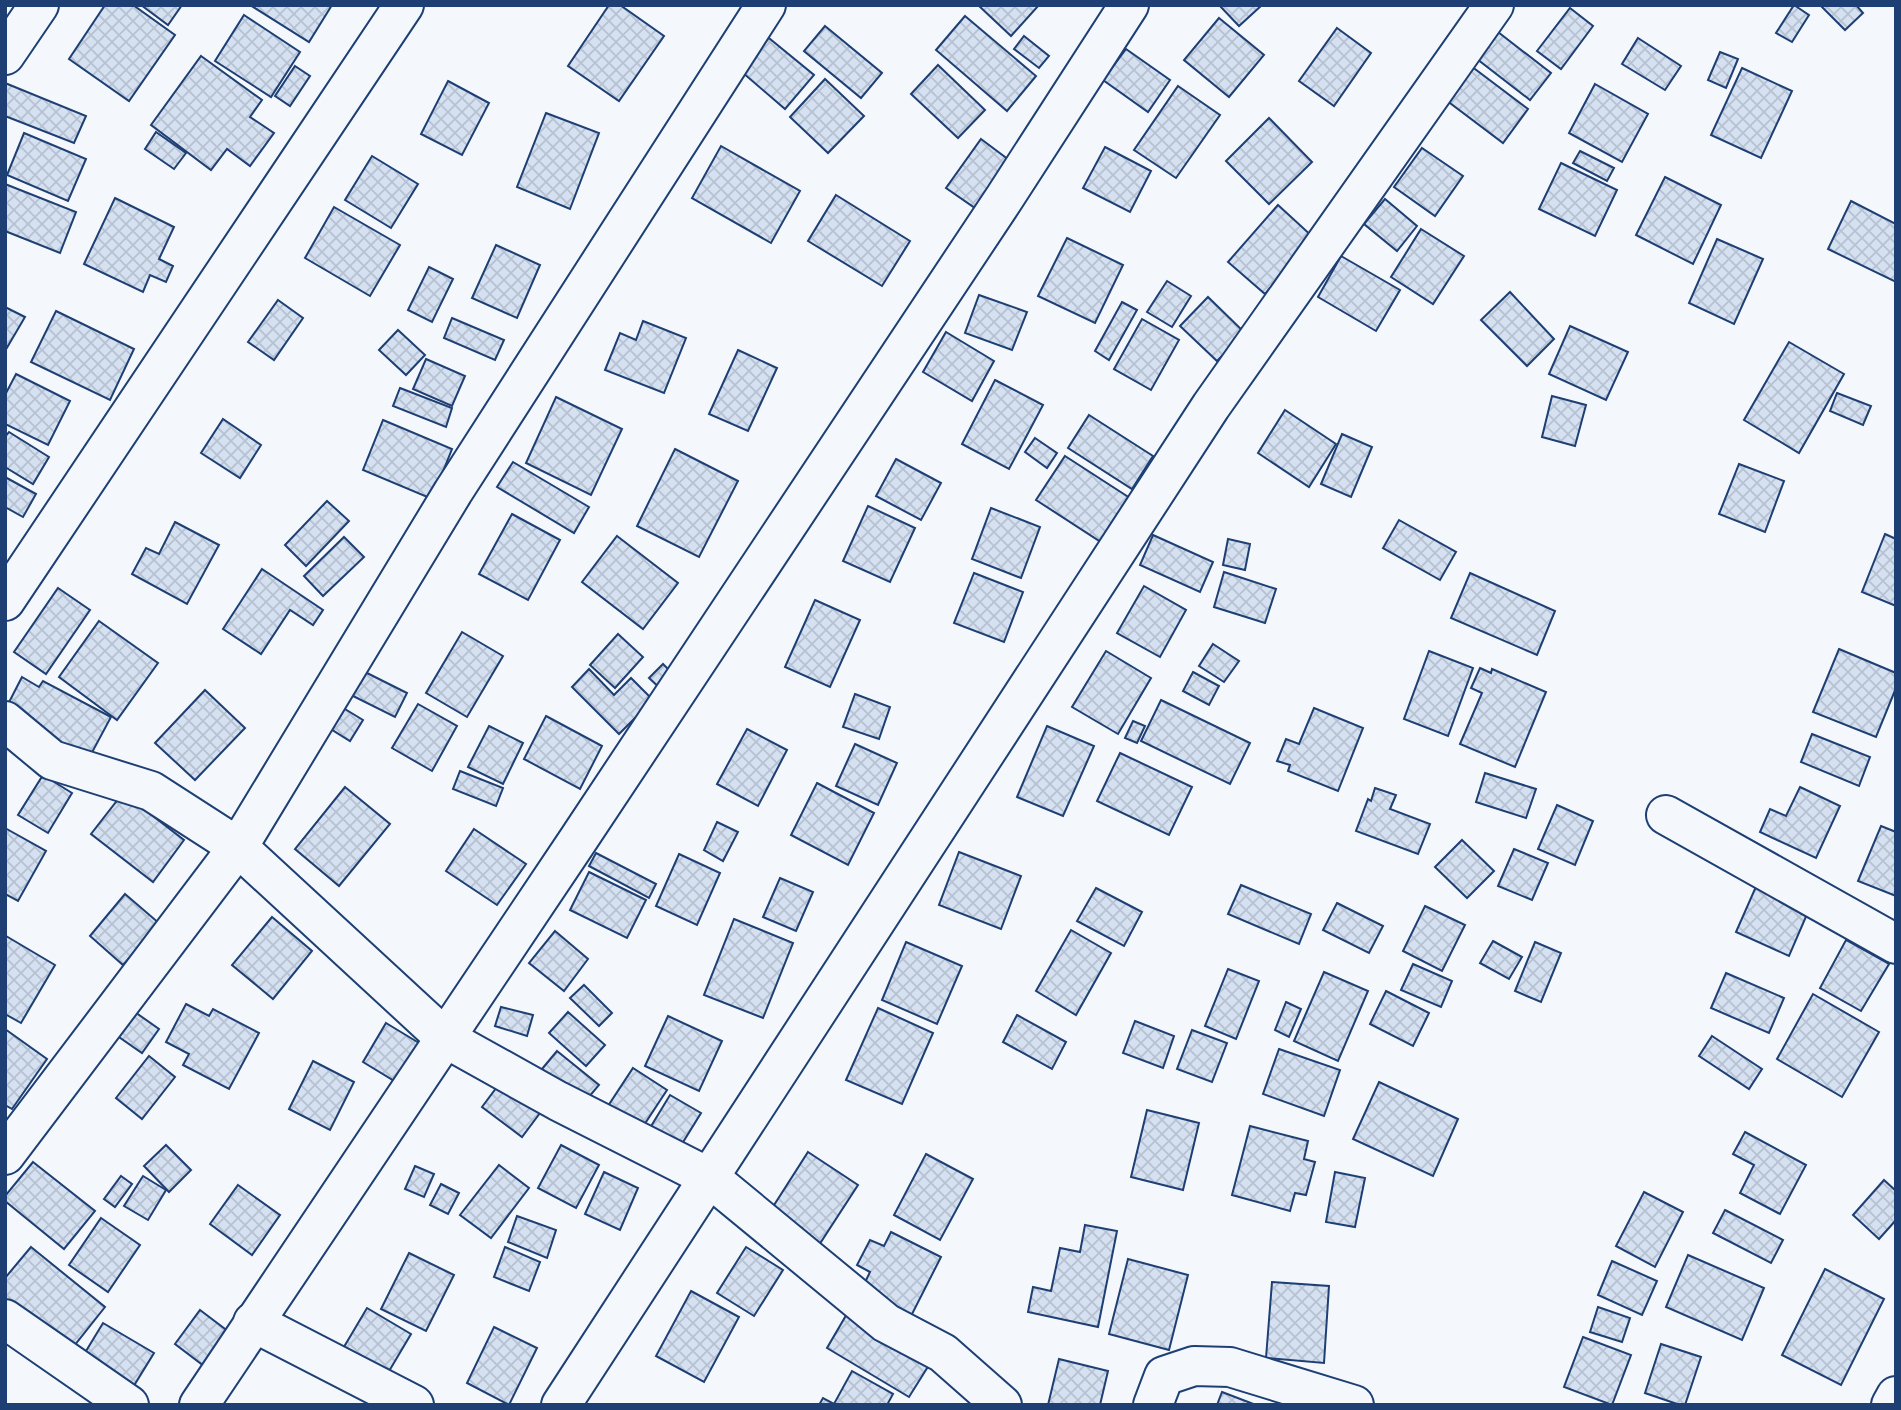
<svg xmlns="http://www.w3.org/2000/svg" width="1901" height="1410" viewBox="0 0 1901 1410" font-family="Rubik,sans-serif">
<defs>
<pattern id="building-cross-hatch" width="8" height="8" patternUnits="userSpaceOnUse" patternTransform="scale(1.75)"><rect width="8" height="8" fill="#d5e0f0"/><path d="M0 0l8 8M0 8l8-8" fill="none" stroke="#b6c1d1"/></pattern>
</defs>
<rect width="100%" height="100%" fill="#f4f7fb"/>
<!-- building -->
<g fill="url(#building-cross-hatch)" stroke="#1d3f73" stroke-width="2">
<path d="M105,5H133L175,35L129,101L69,59Z"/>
<path d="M141,5H182L168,25Z"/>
<path d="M250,5H332L309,42Z"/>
<path d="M609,5H620L664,36L619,101L568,66Z"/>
<path d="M978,5H1039L1011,36Z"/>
<path d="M1219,5H1262L1239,26Z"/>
<path d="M1794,5L1809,15L1792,42L1776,33Z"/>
<path d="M1820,5H1856L1863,13L1845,30Z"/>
<path d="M1570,8L1593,26L1561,69L1537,51Z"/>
<path d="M244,15L300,52L271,97L215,61Z"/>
<path d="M965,16L1036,76L1007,111L936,50Z"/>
<path d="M1219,18L1264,55L1229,97L1184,60Z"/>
<path d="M1489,25L1551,73L1530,100L1468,52Z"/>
<path d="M825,26L882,73L861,98L804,51Z"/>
<path d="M1337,28L1371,53L1334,106L1299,81Z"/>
<path d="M764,34L814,75L785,109L736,67Z"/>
<path d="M1024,36L1049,56L1039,68L1014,49Z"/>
<path d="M1638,38L1681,66L1665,90L1622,64Z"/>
<path d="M1126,49L1170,80L1148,112L1103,80Z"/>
<path d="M1720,52L1738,59L1726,88L1708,80Z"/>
<path d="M201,56L262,100L250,117L274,133L250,166L227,149L211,170L151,125Z"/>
<path d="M938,65L985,110L958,138L911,94Z"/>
<path d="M295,66L310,76L290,106L275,96Z"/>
<path d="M1471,66L1528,109L1503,143L1446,100Z"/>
<path d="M1742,68L1792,91L1761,158L1711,135Z"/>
<path d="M825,79L864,116L828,153L790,117Z"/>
<path d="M448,81L489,103L462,155L421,134Z"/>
<path d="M5,83L86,116L74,143L5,116Z"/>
<path d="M1595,84L1648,114L1622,162L1569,133Z"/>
<path d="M1178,86L1220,115L1176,178L1134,150Z"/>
<path d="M546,113L599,133L570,209L517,187Z"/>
<path d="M1269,118L1312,162L1269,204L1226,161Z"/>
<path d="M156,132L186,153L174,169L145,149Z"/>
<path d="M24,133L86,159L68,201L7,175Z"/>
<path d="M981,139L1009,160L975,208L946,188Z"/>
<path d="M721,146L800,191L771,243L692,198Z"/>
<path d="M1105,147L1151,171L1130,212L1083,188Z"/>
<path d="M1422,148L1463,176L1435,216L1394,187Z"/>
<path d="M1580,151L1614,168L1607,181L1573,163Z"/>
<path d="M372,156L418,184L391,228L345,200Z"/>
<path d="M1561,163L1617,190L1595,236L1539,209Z"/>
<path d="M1665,177L1721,205L1693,264L1636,235Z"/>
<path d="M5,184L76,212L60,253L5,231Z"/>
<path d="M836,195L910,241L882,286L808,241Z"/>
<path d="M115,198L174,227L159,259L173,266L166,282L150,275L143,292L84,264Z"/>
<path d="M1385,199L1417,226L1397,251L1364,224Z"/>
<path d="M1851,201L1896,224V282L1828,249Z"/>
<path d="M1278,205L1314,238L1265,294L1228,262Z"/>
<path d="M334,207L400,245L370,296L305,258Z"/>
<path d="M1421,229L1464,256L1433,304L1391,277Z"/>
<path d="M1067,238L1123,265L1095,323L1038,296Z"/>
<path d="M1717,239L1763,259L1734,324L1689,303Z"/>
<path d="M496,245L540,265L517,318L472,298Z"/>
<path d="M1341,256L1400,290L1376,331L1318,297Z"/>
<path d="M429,267L453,279L432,322L408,310Z"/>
<path d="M1167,281L1191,296L1172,327L1147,312Z"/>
<path d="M1510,292L1554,339L1527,366L1481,320Z"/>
<path d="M979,295L1027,312L1012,350L965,333Z"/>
<path d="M1208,297L1245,333L1217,361L1180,326Z"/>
<path d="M278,300L303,318L274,360L248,342Z"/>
<path d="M1122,302L1137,310L1109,360L1095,351Z"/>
<path d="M5,307L25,317L5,351Z"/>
<path d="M56,311L134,349L110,400L31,362Z"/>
<path d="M452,318L504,340L495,360L444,338Z"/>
<path d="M1142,319L1179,340L1151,390L1114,369Z"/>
<path d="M643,321L686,338L664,393L605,370L620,333L636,340Z"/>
<path d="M1570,326L1628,352L1606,400L1549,374Z"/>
<path d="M398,330L425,355L406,375L379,350Z"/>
<path d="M946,332L994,361L972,401L923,372Z"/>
<path d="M1789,342L1844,374L1799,453L1744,420Z"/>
<path d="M738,350L777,368L748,431L709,414Z"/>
<path d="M426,359L465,376L452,406L413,389Z"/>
<path d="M16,374L70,401L48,445L5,424V395Z"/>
<path d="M995,380L1043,405L1009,469L962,444Z"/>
<path d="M400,388L452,408L446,427L393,406Z"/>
<path d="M1837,393L1871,406L1863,425L1830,411Z"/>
<path d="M1552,396L1586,405L1575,446L1542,437Z"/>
<path d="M556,397L622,429L591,495L526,463Z"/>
<path d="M1285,410L1336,444L1309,487L1258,453Z"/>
<path d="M1089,415L1153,456L1132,489L1068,448Z"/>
<path d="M223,419L261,445L240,478L201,453Z"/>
<path d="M383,420L452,449L432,499L363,470Z"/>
<path d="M9,432L49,457L33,484L5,467V437Z"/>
<path d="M1342,434L1372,447L1351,497L1321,484Z"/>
<path d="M1035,438L1057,453L1047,468L1025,452Z"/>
<path d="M675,449L738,481L699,557L637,526Z"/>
<path d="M1065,456L1133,500L1104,544L1036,500Z"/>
<path d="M896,459L941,483L921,520L876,496Z"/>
<path d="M513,462L589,507L574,533L497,487Z"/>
<path d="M1739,464L1784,481L1765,532L1719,514Z"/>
<path d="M5,477L36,494L23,517L5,507Z"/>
<path d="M327,501L349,521L306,566L285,545Z"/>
<path d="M868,506L915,528L890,582L843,561Z"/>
<path d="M991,508L1040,527L1021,578L972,559Z"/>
<path d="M512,514L560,540L528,600L479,574Z"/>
<path d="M1399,520L1456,552L1440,580L1383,548Z"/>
<path d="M175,522L219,545L187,604L132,574L146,548L159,554Z"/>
<path d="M1885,534L1896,539V606L1862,592Z"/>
<path d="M1153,535L1213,562L1200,592L1140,565Z"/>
<path d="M617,536L678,583L643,629L582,582Z"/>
<path d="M344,537L364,557L323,596L304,576Z"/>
<path d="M1228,539L1250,544L1245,570L1223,565Z"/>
<path d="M262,569L323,610L313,625L290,610L261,654L223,629Z"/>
<path d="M1224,572L1276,589L1265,623L1214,607Z"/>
<path d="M974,573L1023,592L1004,642L954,623Z"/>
<path d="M1470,573L1555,611L1537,655L1451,618Z"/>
<path d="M1144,586L1186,610L1160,657L1117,633Z"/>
<path d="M58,588L90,610L46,674L14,652Z"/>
<path d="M815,600L860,620L830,687L785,667Z"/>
<path d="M99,621L158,663L117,720L59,677Z"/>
<path d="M462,632L503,656L467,717L426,693Z"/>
<path d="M618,634L643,657L615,688L590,665Z"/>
<path d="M1213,644L1239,661L1224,682L1199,666Z"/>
<path d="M1839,649L1896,673V688L1876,737L1813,712Z"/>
<path d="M1106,651L1151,678L1118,734L1072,707Z"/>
<path d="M1429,651L1473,668L1448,736L1404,719Z"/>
<path d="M663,664L677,678L664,692L649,678Z"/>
<path d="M1480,668L1491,673L1492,669L1546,692L1515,767L1460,744L1482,693L1471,688Z"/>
<path d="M589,669L614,695L631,678L653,700L619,734L572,687Z"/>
<path d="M361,670L407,693L395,717L349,694Z"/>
<path d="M1193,672L1219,686L1209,705L1183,691Z"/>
<path d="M22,677L39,687L43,681L111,717L88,760L30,729L6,708Z"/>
<path d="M205,690L245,728L195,780L155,743Z"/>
<path d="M855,694L890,707L879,739L843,727Z"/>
<path d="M1161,700L1250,743L1230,784L1141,741Z"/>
<path d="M335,703L363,720L350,741L321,723Z"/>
<path d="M418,704L457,726L432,771L392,748Z"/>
<path d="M1314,708L1363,728L1338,791L1288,771L1290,765L1277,761L1286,739L1299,744Z"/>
<path d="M546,716L602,746L580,789L524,759Z"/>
<path d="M1133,721L1145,726L1137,743L1125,738Z"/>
<path d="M489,726L523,743L503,784L468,767Z"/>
<path d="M1047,726L1094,746L1063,816L1017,797Z"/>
<path d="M747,729L787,750L758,806L717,784Z"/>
<path d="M1812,734L1870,757L1859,786L1801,762Z"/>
<path d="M855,744L897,763L878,805L836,786Z"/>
<path d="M1120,753L1192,787L1169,835L1097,801Z"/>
<path d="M460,771L503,788L496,806L453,789Z"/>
<path d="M1485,773L1536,789L1526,818L1476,802Z"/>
<path d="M43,775L72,793L48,833L18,815Z"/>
<path d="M817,783L874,813L848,865L791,835Z"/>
<path d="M345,787L390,824L339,886L295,849Z"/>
<path d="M1800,787L1840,806L1816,858L1760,832L1770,809L1786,816Z"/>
<path d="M1375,788L1396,795L1390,809L1430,824L1418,854L1356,831L1368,799L1371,801Z"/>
<path d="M123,793L184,840L153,882L91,834Z"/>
<path d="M1557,805L1593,821L1575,865L1538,849Z"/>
<path d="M717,822L738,832L723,861L704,850Z"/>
<path d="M1881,826L1896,832V896L1858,881Z"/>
<path d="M5,828L46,851L18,901L5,894Z"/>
<path d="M474,829L526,864L497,905L446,871Z"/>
<path d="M1462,840L1494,871L1467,898L1435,867Z"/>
<path d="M1514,849L1548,863L1532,900L1498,886Z"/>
<path d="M959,852L1021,876L1001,929L939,905Z"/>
<path d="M596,853L656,884L649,898L589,866Z"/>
<path d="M679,854L720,873L697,925L656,906Z"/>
<path d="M589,872L646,900L627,938L570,910Z"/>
<path d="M780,878L813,892L796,931L763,917Z"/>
<path d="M1758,882L1811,905L1789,956L1736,932Z"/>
<path d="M1241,885L1311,914L1299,944L1228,914Z"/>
<path d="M1096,888L1142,912L1124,946L1077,921Z"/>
<path d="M125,894L160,924L123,965L90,936Z"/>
<path d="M1337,903L1383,926L1369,953L1323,930Z"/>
<path d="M1425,906L1465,925L1442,971L1403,951Z"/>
<path d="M272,917L312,951L273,999L232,965Z"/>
<path d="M734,919L793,943L763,1018L704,995Z"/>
<path d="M1071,930L1111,953L1076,1015L1036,991Z"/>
<path d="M555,931L588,959L564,991L529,963Z"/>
<path d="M6,936L55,965L21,1023L5,1014Z"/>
<path d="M1846,940L1889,964L1861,1011L1820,988Z"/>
<path d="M1493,941L1522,957L1509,979L1480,963Z"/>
<path d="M906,942L962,966L937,1024L882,1000Z"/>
<path d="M1535,942L1561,953L1541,1002L1515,991Z"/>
<path d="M1413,964L1452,981L1441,1007L1401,990Z"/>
<path d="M1228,969L1259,981L1236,1039L1205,1026Z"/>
<path d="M1324,972L1368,991L1338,1061L1294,1041Z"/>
<path d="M1726,973L1784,998L1769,1033L1711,1008Z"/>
<path d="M584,985L612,1013L599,1026L570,998Z"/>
<path d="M1386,991L1429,1013L1413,1046L1370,1024Z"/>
<path d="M1813,994L1879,1032L1842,1097L1777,1059Z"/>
<path d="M1286,1002L1301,1009L1289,1037L1275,1030Z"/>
<path d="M186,1004L209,1016L213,1009L259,1033L229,1089L183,1065L189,1054L166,1042Z"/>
<path d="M501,1007L533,1015L527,1036L495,1026Z"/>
<path d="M878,1008L933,1033L902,1104L846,1080Z"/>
<path d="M132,1010L159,1029L142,1053L116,1035Z"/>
<path d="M568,1012L605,1045L586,1066L549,1033Z"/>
<path d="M1017,1015L1066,1042L1052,1069L1003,1042Z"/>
<path d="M668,1016L722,1041L699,1091L645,1066Z"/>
<path d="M1135,1021L1174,1036L1163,1068L1123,1053Z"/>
<path d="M386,1023L424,1046L401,1085L363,1062Z"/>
<path d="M5,1029L47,1059L12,1109L5,1105Z"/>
<path d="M1192,1030L1227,1043L1212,1082L1177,1069Z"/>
<path d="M1712,1036L1762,1069L1749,1089L1699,1056Z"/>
<path d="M1279,1049L1340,1070L1324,1116L1263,1094Z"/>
<path d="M557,1051L599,1085L583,1104L542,1069Z"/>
<path d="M149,1056L175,1077L142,1119L116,1098Z"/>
<path d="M313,1061L354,1082L330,1130L289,1109Z"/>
<path d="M633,1068L667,1090L642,1128L608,1106Z"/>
<path d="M1379,1082L1458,1119L1433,1176L1353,1139Z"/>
<path d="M500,1083L540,1113L522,1137L482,1107Z"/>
<path d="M670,1095L701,1113L680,1147L650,1128Z"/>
<path d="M1147,1110L1199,1123L1183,1190L1131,1177Z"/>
<path d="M1250,1126L1308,1141L1304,1159L1315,1162L1306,1195L1295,1193L1290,1211L1232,1195Z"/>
<path d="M1745,1132L1806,1165L1780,1214L1740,1193L1754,1165L1733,1154Z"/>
<path d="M166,1145L191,1170L169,1192L144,1166Z"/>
<path d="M561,1145L599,1165L576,1208L538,1188Z"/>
<path d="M808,1152L858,1185L819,1245L769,1213Z"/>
<path d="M926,1154L973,1179L940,1240L894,1215Z"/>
<path d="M33,1162L95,1211L64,1249L5,1201V1196Z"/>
<path d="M499,1165L529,1188L491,1238L460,1215Z"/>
<path d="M415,1166L434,1174L424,1197L405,1189Z"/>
<path d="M604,1172L638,1188L620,1230L585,1214Z"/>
<path d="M1335,1172L1365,1178L1355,1227L1326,1222Z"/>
<path d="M121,1176L132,1184L115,1207L104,1199Z"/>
<path d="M143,1176L166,1190L148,1220L124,1206Z"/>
<path d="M1884,1180L1896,1191V1220L1879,1239L1853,1215Z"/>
<path d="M441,1184L459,1193L448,1214L430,1205Z"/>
<path d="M238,1185L280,1215L252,1255L210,1224Z"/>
<path d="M1644,1192L1683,1212L1655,1267L1616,1246Z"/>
<path d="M1725,1210L1783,1240L1771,1263L1713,1233Z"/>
<path d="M517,1216L556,1230L547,1258L508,1242Z"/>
<path d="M101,1218L140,1245L108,1292L69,1265Z"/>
<path d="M1085,1225L1117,1231L1098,1327L1028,1312L1033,1287L1051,1291L1060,1248L1080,1252Z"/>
<path d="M891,1232L941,1257L908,1322L858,1297L870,1272L857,1265L870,1240L884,1246Z"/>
<path d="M31,1247L105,1307L70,1351L5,1299V1278Z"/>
<path d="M505,1247L540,1262L529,1291L494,1277Z"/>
<path d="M746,1247L783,1270L754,1316L717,1293Z"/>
<path d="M409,1253L454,1275L426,1331L381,1309Z"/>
<path d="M1688,1255L1764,1288L1742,1340L1666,1307Z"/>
<path d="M1128,1259L1188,1275L1169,1350L1109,1334Z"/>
<path d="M1612,1261L1657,1281L1642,1315L1598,1295Z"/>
<path d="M1825,1269L1884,1299L1841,1385L1782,1355Z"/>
<path d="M1272,1282L1329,1286L1324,1363L1266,1358Z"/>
<path d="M691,1291L739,1317L704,1382L656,1356Z"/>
<path d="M851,1307L934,1357L909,1397L827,1348Z"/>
<path d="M1598,1307L1630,1318L1622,1342L1590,1332Z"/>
<path d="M367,1308L411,1334L385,1378L341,1352Z"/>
<path d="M200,1310L229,1332L204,1366L175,1344Z"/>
<path d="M103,1323L154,1353L130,1392L80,1361Z"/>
<path d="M494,1327L537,1348L509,1405L467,1383Z"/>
<path d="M1583,1337L1631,1355L1612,1405L1564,1387Z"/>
<path d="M1661,1344L1701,1357L1685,1405H1680L1645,1393Z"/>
<path d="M1059,1359L1108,1371L1100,1405H1048Z"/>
<path d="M852,1371L893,1394L887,1405H819L823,1398L834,1404Z"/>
<path d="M1222,1392L1256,1405H1217Z"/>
</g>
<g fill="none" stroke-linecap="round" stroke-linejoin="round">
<!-- street casing -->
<g stroke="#1d3f73" stroke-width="42">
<g id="street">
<path d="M5,55L39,5"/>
<path d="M5,601L404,5"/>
<path d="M5,721L52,760L151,791L238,847L445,1038L558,1101L710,1178L886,1323L943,1353L1002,1405"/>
<path d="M1666,815L1896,944"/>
<path d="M5,1155L238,847L453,492L766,5"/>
<path d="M5,1319L129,1405"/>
<path d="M253,1322L414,1405"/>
<path d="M199,1405L578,840L1005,197L1129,5"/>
<path d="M561,1405L1211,406L1494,5"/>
<path d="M1153,1405L1164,1376L1194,1366L1230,1367L1354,1405"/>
<path d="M1891,1405L1896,1396"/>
</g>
</g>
<!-- street -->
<use href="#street" stroke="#f4f7fb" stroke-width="38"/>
</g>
<!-- border -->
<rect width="1901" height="1410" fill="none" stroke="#1d3f73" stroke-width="14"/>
</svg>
